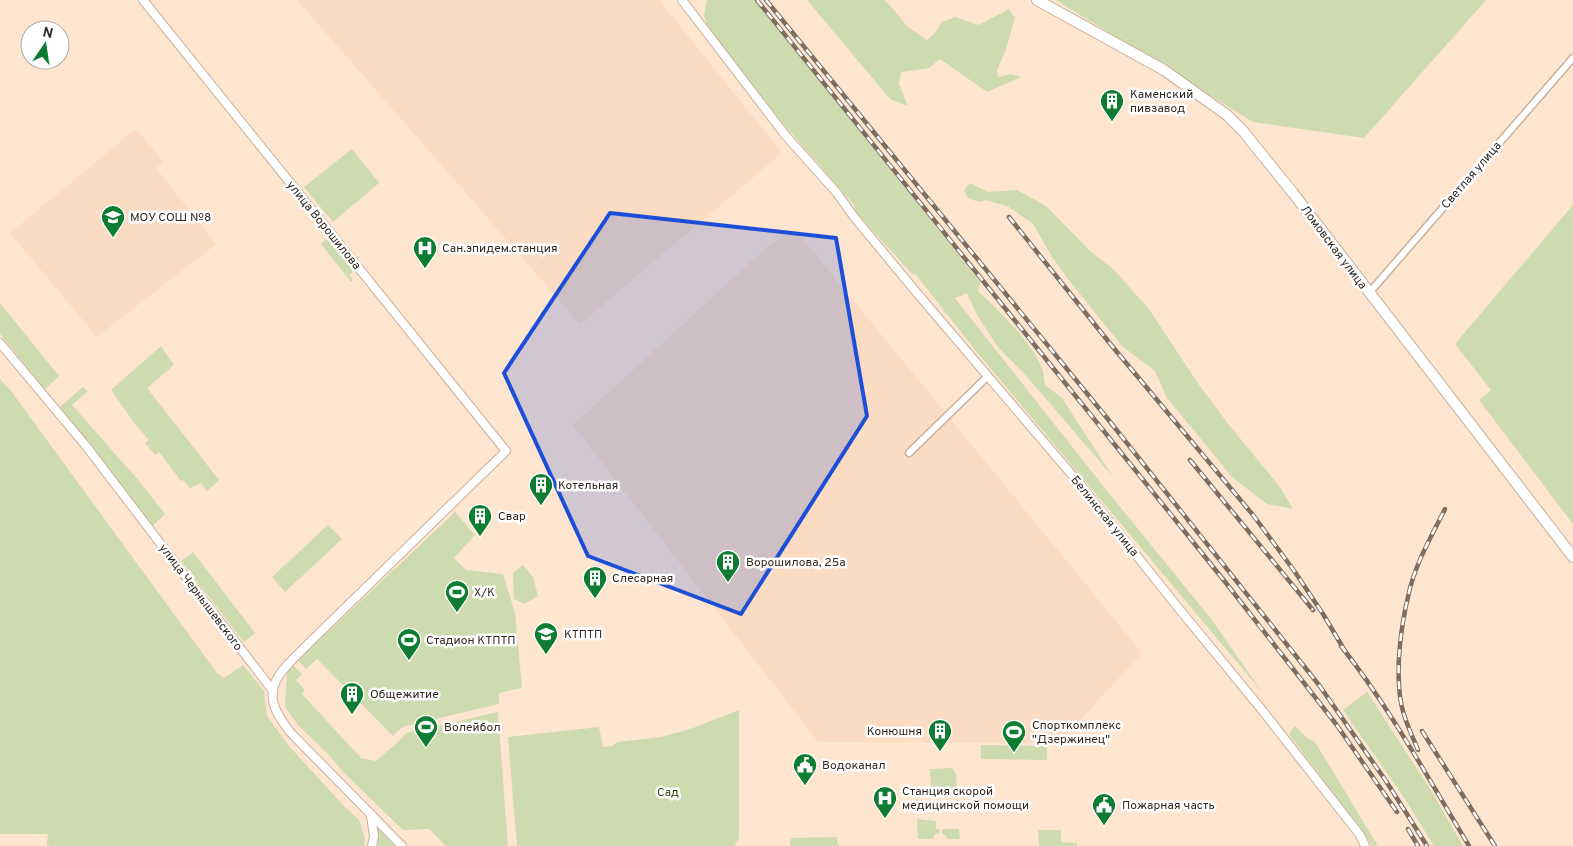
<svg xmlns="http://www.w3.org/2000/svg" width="1573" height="846" viewBox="0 0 1573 846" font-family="Overpass,sans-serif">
<rect width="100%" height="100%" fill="#fee5d0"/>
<!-- built -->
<g fill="#fbdbc1">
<path d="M297,0H659L782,153L580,324Z"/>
<path d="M136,129L163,161L156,168L216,244L97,337L10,233Z"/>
<path d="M794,228L1142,653L1059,743L818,742L573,425L767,247Z"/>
</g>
<!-- green -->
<g fill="#cedbae">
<path d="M707,0H755L980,282L978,291C998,310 1030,340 1041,366C1044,371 1044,379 1045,385L1062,398L1113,477L1029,379L997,346L976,313L967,293L955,298L1100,482L1212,620L1262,692L980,356L916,275L912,274L856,212L854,205L762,99L728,54L710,33L704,16Z"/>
<path d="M807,0H885L908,27L927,40L934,34L942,22L955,17L979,25L1009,9L1015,18L1005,52L997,70L998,77L1011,74L1021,77L987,92L940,59L929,68L901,72L899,84L908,106L890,99Z"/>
<path d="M1056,0H1486L1364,138L1253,122Z"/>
<path d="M352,149L379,183L333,222L304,187Z"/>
<path d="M970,183L988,192L1017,190L1046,206L1092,253L1112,268L1149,309L1197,382L1229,425L1280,487L1293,509L1267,504L1233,478L1167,398L1155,371L1122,346L1071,283L1054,260L1033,224L1009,207L986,200L979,202L968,198L964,190Z"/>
<path d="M1573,205V524L1479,400L1491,390L1455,344Z"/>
<path d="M331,239L354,270L350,275L353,280L351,282L321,244L325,240Z"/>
<path d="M0,303L59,376L45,389L0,334Z"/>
<path d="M161,346L174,365L147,388L219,480L207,491L201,483L190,488L183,480L181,481L159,452L155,455L145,443L149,440L135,424L111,390Z"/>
<path d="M0,379L11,391L217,673L224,678L243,665L264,691L267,716L289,746L343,805L359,820L365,838L364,846H53L47,845L48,834H0Z"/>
<path d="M83,387L88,391L72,405L140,482L165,514L152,526L59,408Z"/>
<path d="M455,512L475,535L454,558L466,570L503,574L515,613L522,688L499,693V704L402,727L393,736L317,659L306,669L298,660Z"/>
<path d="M328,525L342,539L285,592L272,577Z"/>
<path d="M193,552L255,633L244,642L181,561Z"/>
<path d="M523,565L533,577L538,596L524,604L514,599L513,573Z"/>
<path d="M293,665L302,674L296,680L305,690L302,694L361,758L376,761L401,739L406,733L498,712L508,846H446L429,829L403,830L343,772L330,756L298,725L285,707L287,673Z"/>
<path d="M1367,692L1432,792L1463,846H1434L1405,799L1343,710Z"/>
<path d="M739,710V838L734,846H517L508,737L599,727L603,747L613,746L617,742L661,737L693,728Z"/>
<path d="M1295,726L1307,738L1315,742L1378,846H1372L1289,734Z"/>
<path d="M981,745L1047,746V760L981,759Z"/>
<path d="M952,768L956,774L957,790H931L930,769Z"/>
<path d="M917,819L936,821V829H939L940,833L935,834L933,839H918Z"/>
<path d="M378,827L395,846H378Z"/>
<path d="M942,829H959L960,839H948L945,835L942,834Z"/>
<path d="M1038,830H1061V842L1077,843V846H1039Z"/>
<path d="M836,837L839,846H790L791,838Z"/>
</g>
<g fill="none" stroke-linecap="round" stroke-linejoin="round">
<!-- minor casing -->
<g stroke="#c8b09c" stroke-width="9">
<g id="minor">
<path d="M1369,293L1573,58"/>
<path d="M909,453L988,376"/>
</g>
</g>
<!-- tertiary casing -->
<g stroke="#c8b09c" stroke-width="10">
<g id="tertiary">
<path d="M143,0L506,451L308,644C292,661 266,679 274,705C277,715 284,724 290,732L402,846"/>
<path d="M682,0L786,136L837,193L854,217L917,293L1078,482L1176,605L1262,710L1360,835L1365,846"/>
<path d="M0,343L86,446L273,691"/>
<path d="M371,816L374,836L372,846"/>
</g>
</g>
<!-- primary casing -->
<g stroke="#c8b09c" stroke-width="12">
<path id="primary" d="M1037,0L1164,70L1227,115L1243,131L1293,193L1573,557"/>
</g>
<!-- minor -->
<use href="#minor" stroke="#fff" stroke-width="6"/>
<!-- tertiary -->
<use href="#tertiary" stroke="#fff" stroke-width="8"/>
<!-- primary -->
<use href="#primary" stroke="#fff" stroke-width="10"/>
<!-- rail casing -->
<g stroke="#7d6e61" stroke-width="4.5">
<g id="rail">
<path d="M757,0L1226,583L1336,724L1397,812"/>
<path d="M766,0L1107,418L1319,685L1386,781L1427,846"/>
<path d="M1009,217L1112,346L1253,515L1295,572L1323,614L1345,651"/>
<path d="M1190,460L1313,610"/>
<path d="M1341,646C1390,708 1428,778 1469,846"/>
<path d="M1422,731L1495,846"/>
<path d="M1418,750C1411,733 1402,715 1400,696C1396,666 1401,626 1408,597C1414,566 1431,537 1445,509"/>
<path d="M1408,829L1418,846"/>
</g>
</g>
<!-- rail -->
<use href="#rail" stroke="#fff" stroke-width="2.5" stroke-dasharray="8" stroke-linecap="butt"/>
</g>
<!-- marked area -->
<path fill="#1d4ed8" fill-opacity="0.2" stroke="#1d4ed8" stroke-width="4" stroke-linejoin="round" d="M610,213L836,238L867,416L741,614L588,556L504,373Z"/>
<!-- icons -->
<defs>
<g id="building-pin" transform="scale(1.25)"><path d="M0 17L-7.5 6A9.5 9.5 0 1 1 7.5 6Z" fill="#0e7d33" stroke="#fff"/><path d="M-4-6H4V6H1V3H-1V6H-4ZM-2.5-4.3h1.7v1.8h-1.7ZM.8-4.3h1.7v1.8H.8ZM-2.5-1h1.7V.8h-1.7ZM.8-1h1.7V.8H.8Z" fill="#fff"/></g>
<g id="school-pin" transform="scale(1.25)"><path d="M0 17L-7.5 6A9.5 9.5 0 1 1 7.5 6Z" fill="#0e7d33" stroke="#fff"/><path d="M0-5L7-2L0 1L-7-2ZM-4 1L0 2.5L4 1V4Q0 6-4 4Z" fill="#fff"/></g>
<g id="hospital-pin" transform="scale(1.25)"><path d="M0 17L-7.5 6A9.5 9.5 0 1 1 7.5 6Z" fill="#0e7d33" stroke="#fff"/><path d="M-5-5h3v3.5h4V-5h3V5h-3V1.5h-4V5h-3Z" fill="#fff"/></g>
<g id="stadium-pin" transform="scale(1.25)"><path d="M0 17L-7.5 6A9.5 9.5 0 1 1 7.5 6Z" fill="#0e7d33" stroke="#fff"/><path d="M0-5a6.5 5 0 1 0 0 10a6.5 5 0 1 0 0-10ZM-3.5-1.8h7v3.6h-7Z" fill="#fff"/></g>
<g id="university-pin" transform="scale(1.25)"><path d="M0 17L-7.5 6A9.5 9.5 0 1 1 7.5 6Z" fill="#0e7d33" stroke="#fff"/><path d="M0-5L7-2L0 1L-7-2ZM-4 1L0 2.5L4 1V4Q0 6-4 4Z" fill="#fff"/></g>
<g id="civic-pin" transform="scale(1.25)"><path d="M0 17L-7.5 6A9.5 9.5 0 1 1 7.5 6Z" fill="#0e7d33" stroke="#fff"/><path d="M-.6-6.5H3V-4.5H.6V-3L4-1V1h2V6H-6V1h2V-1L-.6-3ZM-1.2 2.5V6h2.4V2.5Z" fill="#fff"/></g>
</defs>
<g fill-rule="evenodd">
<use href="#building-pin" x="1112" y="101"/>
<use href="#school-pin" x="113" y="217"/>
<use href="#hospital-pin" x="425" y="248"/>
<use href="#building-pin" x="541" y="485"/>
<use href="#building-pin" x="480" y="516"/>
<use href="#building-pin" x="728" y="562"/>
<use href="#building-pin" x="595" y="578"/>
<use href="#stadium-pin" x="457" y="592"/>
<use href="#university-pin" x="546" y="634"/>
<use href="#stadium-pin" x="409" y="640"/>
<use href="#building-pin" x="352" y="694"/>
<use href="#stadium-pin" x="426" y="727"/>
<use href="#building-pin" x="940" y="731"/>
<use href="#stadium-pin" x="1014" y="732"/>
<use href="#civic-pin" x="805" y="765"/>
<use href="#hospital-pin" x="885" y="798"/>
<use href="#civic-pin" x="1104" y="805"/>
</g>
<g text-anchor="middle" stroke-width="5" stroke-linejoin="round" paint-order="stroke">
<!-- poi labels -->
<g font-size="12" fill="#312820" stroke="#fff" text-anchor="start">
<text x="1130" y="98">Каменский<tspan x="1130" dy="14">пивзавод</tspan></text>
<text x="130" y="221">МОУ СОШ №8</text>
<text x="442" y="252">Сан.эпидем.станция</text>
<text x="558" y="489">Котельная</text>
<text x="498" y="520">Свар</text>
<text x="746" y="566">Ворошилова, 25а</text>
<text x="612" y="582">Слесарная</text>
<text x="474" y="596">Х/К</text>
<text x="564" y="638">КТПТП</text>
<text x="426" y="644">Стадион КТПТП</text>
<text x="370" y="698">Общежитие</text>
<text x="1032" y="729">Спорткомплекс<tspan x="1032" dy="14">"Дзержинец"</tspan></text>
<text x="444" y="731">Волейбол</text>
<text x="922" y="735" text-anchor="end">Конюшня</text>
<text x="822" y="769">Водоканал</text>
<text x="902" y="795">Станция скорой<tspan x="902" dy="14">медицинской помощи</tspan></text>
<text x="1122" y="809">Пожарная часть</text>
</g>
<!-- street labels -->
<g font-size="12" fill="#312820" stroke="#fff">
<text transform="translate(1471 175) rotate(-49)" y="4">Светлая улица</text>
<text transform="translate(324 225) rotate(51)" y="4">улица Ворошилова</text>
<text transform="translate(1334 247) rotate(53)" y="4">Ломовская улица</text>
<text transform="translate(1105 516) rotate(51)" y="4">Белинская улица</text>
<text transform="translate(201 597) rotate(53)" y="4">улица Чернышевского</text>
</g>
<!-- park labels -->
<g font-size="12" fill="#39440b" stroke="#fff">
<text x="668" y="796">Сад</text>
</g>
</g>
<!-- north arrow -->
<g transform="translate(45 45) rotate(13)"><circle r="24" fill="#ffffff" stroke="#ada9a6"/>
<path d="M0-4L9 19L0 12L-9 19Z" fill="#0e7d33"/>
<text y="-8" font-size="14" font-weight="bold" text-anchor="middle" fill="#312820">N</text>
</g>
</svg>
